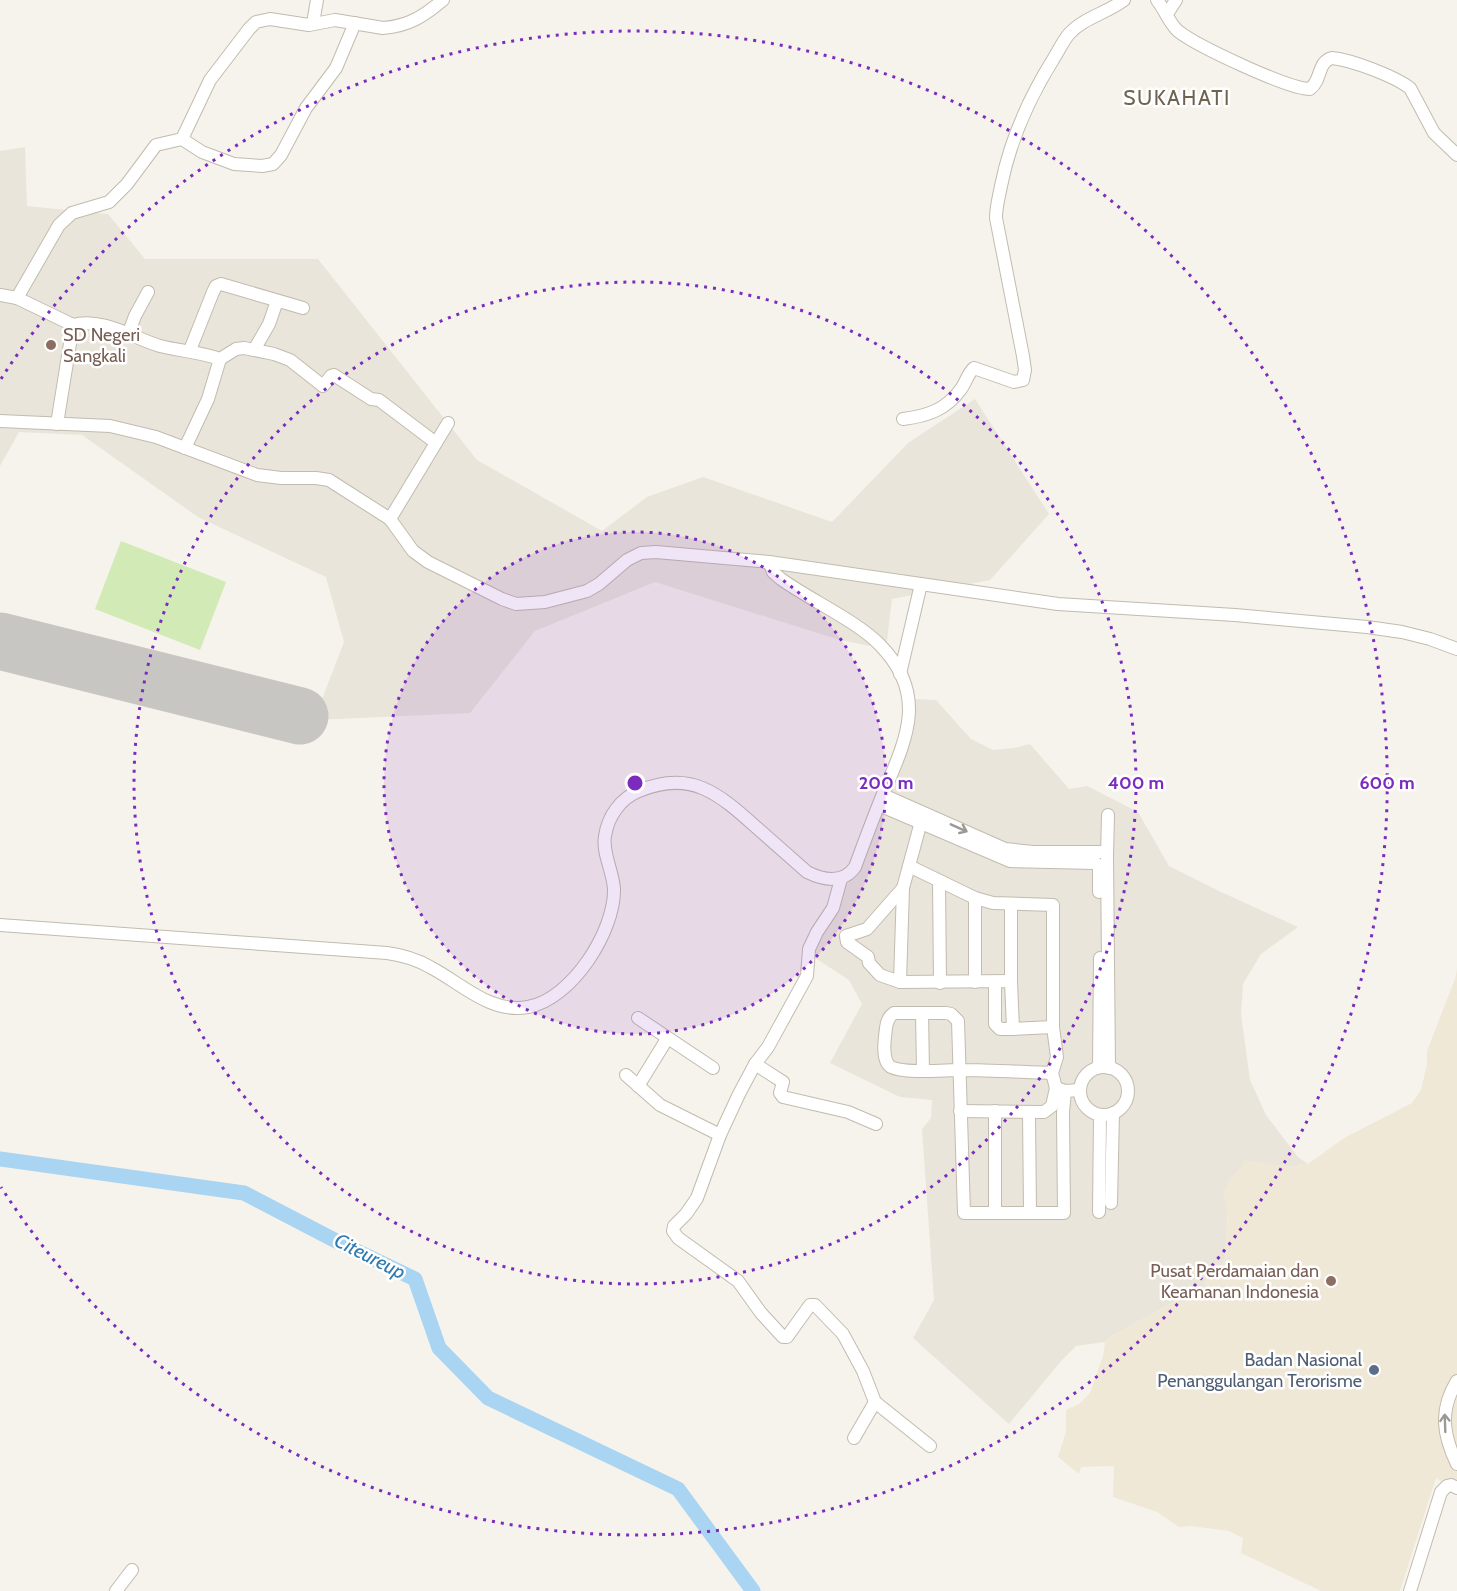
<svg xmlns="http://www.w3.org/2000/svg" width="1457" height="1591" viewBox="0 0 1457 1591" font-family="Cabin,sans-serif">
<rect width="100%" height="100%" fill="#f6f3ec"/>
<!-- residential -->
<g fill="#eae5da">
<path d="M25,147L27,206L108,214L145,259H318L477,460L602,531L647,497L703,477L832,522L908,443L975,399L1049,514L990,580L892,599L886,649L840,640L655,582L535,631L470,713L314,720L344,642L326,577L198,517L82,435L19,432L0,466V151Z"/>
<path d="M913,699L936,700L971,739L993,750L1014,748L1030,744L1069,789L1087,786L1138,812L1169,866L1219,891L1298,927L1261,954L1243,984L1241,1014L1250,1080L1266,1115L1298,1157L1308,1164L1293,1167L1245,1161L1226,1200L1228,1211L1225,1261L1218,1272L1207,1276L1205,1285L1110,1337L1105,1342L1076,1346L1061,1361L1009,1424L913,1338L934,1300L922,1129L931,1118L932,1100L900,1097L830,1063L862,1004L849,980L806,952L836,899L849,882L900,770L908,741Z"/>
</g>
<!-- education -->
<path fill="#efe8d6" d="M1457,969V1491L1436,1478L1400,1591H1321L1241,1553L1243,1538L1229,1531L1191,1526L1179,1527L1157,1512L1113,1497L1114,1466L1081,1467L1079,1474L1058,1457L1066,1432V1410L1079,1404L1090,1393L1103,1356L1105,1342L1110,1337L1205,1285L1207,1276L1218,1272L1225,1261L1226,1246L1228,1211L1223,1195L1229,1179L1241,1168L1245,1160L1293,1167L1308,1164L1344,1138L1412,1103L1421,1090L1427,1064V1051L1455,979Z"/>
<!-- park -->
<path fill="#d2eab5" d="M121,541L226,582L200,650L95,609Z"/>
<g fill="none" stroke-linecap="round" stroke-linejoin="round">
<!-- river -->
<path stroke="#a9d4f2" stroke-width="15" d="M0,1159L244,1193L342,1244L415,1279L439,1348L488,1398L678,1489L753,1591"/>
<!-- runway -->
<path stroke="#c8c6c3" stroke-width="57" d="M0,641L300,716"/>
<!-- minor casing -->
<g stroke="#c2bbae" stroke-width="14">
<g id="minor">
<path d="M1157,0C1165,10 1169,23 1178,31C1197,46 1288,89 1310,89C1322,80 1317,62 1332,58C1352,60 1394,76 1410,88L1434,133L1457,155"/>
<path d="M1167,14L1176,0"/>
<path d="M313,23L317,0"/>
<path d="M182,139L202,152L234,164L262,166L273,164L281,155L306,108L336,68L355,23"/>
<path d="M0,295L17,298L73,325L57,424"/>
<path d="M17,298L59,225L72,213L109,202L127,184L156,145L182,139L210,80L249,29L256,22L270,19L309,25L335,20L383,28C409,26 424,16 443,0"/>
<path d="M73,325C102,317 133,338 160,346C180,351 200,352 220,359L236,349L244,348L274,354L290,360L323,386L331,376L334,375L371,399L379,400L436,443"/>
<path d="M128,335L135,316L148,292"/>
<path d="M190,350L213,292L216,286L221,284L303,308"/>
<path d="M254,350L269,324L277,301"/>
<path d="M903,419C927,416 946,410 961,389C966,382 968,373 974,368L1014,382L1023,380L1025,370L1023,356L996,218C996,206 999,197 1001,186C1010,140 1029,98 1054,58C1059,50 1063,41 1069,34C1083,18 1107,13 1124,0"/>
<path d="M0,421L110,426L156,437L257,475L281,478H316L329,480L390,519L413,551L428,562L502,599L516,604L545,602L587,591L599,584L627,560L641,553L656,552L769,562L1058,604L1235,615L1367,627L1402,632L1430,639L1457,649"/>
<path d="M185,448L208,399L220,359"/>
<path d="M390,519L448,423"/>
<path d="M900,674L921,584"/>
<path d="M883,795L1005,849L1033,852H1104L1107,856L1109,1068"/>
<path d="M879,805L1010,861L1096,863L1099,867V892"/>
<path d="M922,818L903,888L867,929L846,936L847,942L868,957L869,963L880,975L900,982L1011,981L1013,1029L1053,1027"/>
<path d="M1107,856L1108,815"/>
<path d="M909,866L975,898L993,903L1053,905V1027L1057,1057L1052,1073L1056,1088L1065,1091L1080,1090"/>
<path d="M841,879L833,908L817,932L809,949L807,976L768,1047L755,1064L739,1094L720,1135L697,1198L686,1214L674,1226L673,1231L678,1238L738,1281L761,1313L783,1337H787L810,1305H815L843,1334L863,1371L875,1402L930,1446"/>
<path d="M939,881L940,983"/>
<path d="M975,898V982"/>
<path d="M1011,905V981"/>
<path d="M0,925L387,953C402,955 416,959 430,967C461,983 490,1014 528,1007C572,999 615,931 614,889C613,871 602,853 605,836C608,816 621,798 639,791C691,769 719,794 756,827C773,842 790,857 807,872C823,880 843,884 855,867C864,843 873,818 883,794C906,740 929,695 880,645C857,621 810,600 781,579L773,572L769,562"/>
<path d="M900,982L903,888"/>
<path d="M995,982V1024L1000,1029H1013"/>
<path d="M922,1013L923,1071"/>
<path d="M638,1018L713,1068"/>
<path d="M755,1064L783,1082L780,1093L783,1097L848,1112L876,1124"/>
<path d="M1099,1067L1100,958"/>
<circle cx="1104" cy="1091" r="24"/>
<path d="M1052,1073C1021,1072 991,1070 960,1070C944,1070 905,1074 891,1067C883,1062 884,1045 885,1037C886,1028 886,1018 894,1013H946L951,1014L958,1021L964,1213H1064L1063,1112L1065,1091"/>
<path d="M626,1075L660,1105L720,1135"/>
<path d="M638,1086L667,1039"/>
<path d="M960,1111L1044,1112L1052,1106L1056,1088"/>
<path d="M995,1111V1213"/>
<path d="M1029,1113L1030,1212"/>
<path d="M1111,1203L1113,1113"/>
<path d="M1099,1212L1100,1115"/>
<path d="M1457,1381C1439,1410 1443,1435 1457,1464"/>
<path d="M854,1438L875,1402"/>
<path d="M116,1591L132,1570"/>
<path d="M1410,1591L1441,1492L1447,1486L1451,1485L1457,1488"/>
</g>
</g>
<!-- minor -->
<use href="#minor" stroke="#fff" stroke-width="12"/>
</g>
<!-- one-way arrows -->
<defs><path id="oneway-shaft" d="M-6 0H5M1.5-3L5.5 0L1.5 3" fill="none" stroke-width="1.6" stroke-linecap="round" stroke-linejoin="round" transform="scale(1.5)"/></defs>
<g stroke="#9c9892">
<use href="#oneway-shaft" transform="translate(959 828) rotate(24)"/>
<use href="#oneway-shaft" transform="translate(1445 1423) rotate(-92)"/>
</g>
<!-- distance rings -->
<circle cx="635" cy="783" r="251" fill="#7b2cbf" fill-opacity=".12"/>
<g fill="none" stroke="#7b2cbf" stroke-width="3" stroke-dasharray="3 6">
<circle cx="635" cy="783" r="251"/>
<circle cx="635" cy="783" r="501"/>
<path d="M1 379A752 752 0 1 1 1 1187"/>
</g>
<!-- markers -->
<g fill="#8d6e63" stroke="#fff" stroke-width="2">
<circle cx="51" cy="345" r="6"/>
<circle cx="1331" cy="1281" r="6"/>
</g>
<circle fill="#5c6f8a" stroke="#fff" stroke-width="2" cx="1374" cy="1370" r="6"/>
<g text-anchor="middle" stroke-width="5" stroke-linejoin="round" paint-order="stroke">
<!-- education labels -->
<g font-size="18" fill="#785e54" stroke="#fff" text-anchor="start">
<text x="63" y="341">SD Negeri<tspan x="63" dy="21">Sangkali</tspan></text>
<text x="1319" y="1277" text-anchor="end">Pusat Perdamaian dan<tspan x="1319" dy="21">Keamanan Indonesia</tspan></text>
</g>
<!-- service labels -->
<g font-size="18" fill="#4e5e75" stroke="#fff" text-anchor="end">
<text x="1362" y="1366">Badan Nasional<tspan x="1362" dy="21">Penanggulangan Terorisme</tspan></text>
</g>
<!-- water labels -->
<g font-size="20" font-style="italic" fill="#2e7ab2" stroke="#fff">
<text transform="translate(370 1256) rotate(27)" y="7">Citeureup</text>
</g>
<!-- quarter labels -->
<g font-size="21" letter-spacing="1.5" fill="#6e6250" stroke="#fff">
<text x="1177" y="105">SUKAHATI</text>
</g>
</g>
<circle cx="635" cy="783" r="9" fill="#7b2cbf" stroke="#fff" stroke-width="3"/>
<g font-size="18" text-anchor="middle" font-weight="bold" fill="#7b2cbf" stroke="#fff" stroke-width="5" stroke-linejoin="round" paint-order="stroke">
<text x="886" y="789">200 m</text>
<text x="1136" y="789">400 m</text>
<text x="1387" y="789">600 m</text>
</g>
</svg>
